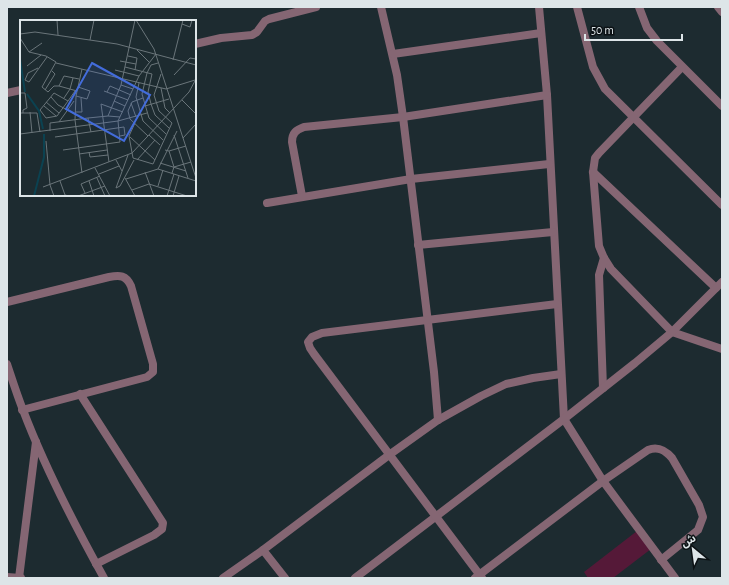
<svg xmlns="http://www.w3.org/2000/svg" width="729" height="585" viewBox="0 0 729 585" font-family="'Alegreya Sans','Noto Sans Arabic',sans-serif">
<rect width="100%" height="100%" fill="#1d2b30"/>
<!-- green -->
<path fill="#551938" d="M637,531L651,549L613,578H588L584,572Z"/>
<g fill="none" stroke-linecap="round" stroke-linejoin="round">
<!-- street -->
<g stroke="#856673" stroke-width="8">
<path d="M381,7L397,75L403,117L434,372L438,420"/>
<path d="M539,7L547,95L564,419L603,481L675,578"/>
<path d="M577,7L593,67L605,89L722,205"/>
<path d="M639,7L647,28L657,41L722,106"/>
<path d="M718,7L722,12"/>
<path d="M195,44L221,38L252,35L257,32L265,21L269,19L316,7"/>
<path d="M393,54L541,33"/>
<path d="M682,67L599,153L595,158L593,172L599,246L604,258L611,269L672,332L722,349"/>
<path d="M7,93L21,90"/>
<path d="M593,172L716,288"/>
<path d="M302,196L292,142C292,133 296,130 304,127L403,117L547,95"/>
<path d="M267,203L411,179L549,164"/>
<path d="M418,245L553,232"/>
<path d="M7,302L109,277C120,275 126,275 131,286L153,364V372L147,377L22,410"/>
<path d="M7,364C12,379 17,395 23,410C45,468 74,524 104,578"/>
<path d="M603,388L599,275L604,258"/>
<path d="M80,394L163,523L162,529L154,535L96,564"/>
<path d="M7,577L21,578"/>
<path d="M19,578L36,442"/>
<path d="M223,578L263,550"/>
<path d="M285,578L263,550L389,455L438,420L481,396L506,384L533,378L561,374"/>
<path d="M355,578L564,419L635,363L672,332L722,282"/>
<path d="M475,578L603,481L648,450C658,446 665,450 672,458L699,505L703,517L698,530L661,560"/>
<path d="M482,578L314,354L310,348L308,342L312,337L322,333L557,304"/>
</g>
</g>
<!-- overview -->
<g transform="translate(20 20)">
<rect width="176" height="176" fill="#1d2b30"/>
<path fill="none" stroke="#0b4251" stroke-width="2" d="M0,39L5,72M7,74L19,91L23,109M14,176L24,137V114"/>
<path fill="none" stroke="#6a757a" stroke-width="1" d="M37,0L38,15M116,0L134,29L163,118M162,4L170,7L172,0M0,14L15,12L97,24L176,45M0,18L9,32L26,36L36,42L22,67L28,72L34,66H39M70,20L74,0M117,30L129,42M9,32L22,23M108,36L117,38L115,50M153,40L163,0M100,41L116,44M36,43L146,69L175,60M138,43L131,45L127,53L122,74L129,98L146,114M7,46L21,35M105,47L132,54L128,72L131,84L135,95L149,108M18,48L8,53L5,60L9,62L27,37M95,50L119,56M154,55L170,38L176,39M119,63L116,77L123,101L143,120M101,65L113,69M141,68L145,88L150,93M25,70L35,54L32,51M57,71L39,66L44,56L59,59M84,71L108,80M87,72L90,66L111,75M0,73H5L7,88L3,90V93M34,73L48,81L37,96L26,98L20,90ZM56,76L67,79L70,71L58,67M31,77L38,85L55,94M44,78L50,69L53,58M123,78L112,82L108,91L110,99L128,116M162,80L176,94M48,81L55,71M94,81L105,86M26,82L39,93M111,83L116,97M24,86L36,96M125,86L149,79M10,92L12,113M55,92H62L61,78M0,93H17L20,112M88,96L101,65L115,0M39,102L54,81M115,103L109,116L113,138L133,144L152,103L139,91L134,75L141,54M176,104L163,118L176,158M30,111V103L68,98M71,112L68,98L88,96L100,97M0,114L98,101L127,93M129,115L140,125M154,115L168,158M35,117L104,107L105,115L100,116M110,117L135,140M26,121L30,165L34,176M43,130L100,122L98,101L119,56L136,34M145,130L149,131L154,147L152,153M149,131L166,126M69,132L70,137L88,135M59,134L87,130M108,135L96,168L100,166L114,140M96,140L102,151M117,140L135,120M89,142L81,84L103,92M140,143L166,151M154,147L171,142M75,148L90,176M138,149L157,111M125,152L134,176M62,153L55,100L56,76L62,49M79,154L99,146M77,158L85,176M105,158L115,176M106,159L138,149L176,161M40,161L45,175L49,176M69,161L74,176M138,166L143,150M23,167L112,133L169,72L176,59M112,170L129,164L167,176M65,173L61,164L80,156M58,176L85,166M147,176L154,154M153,176L159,156"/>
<path fill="#436cdb" fill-opacity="0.15" stroke="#436cdb" stroke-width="2" d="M72,43L130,75L104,121L46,89Z"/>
<rect width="176" height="176" fill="none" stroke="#dde5e8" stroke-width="2"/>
</g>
<!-- border -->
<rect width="729" height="585" fill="none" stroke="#dde5e8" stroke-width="16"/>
<!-- north arrow -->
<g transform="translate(693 549) rotate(331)" stroke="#0c1215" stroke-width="3" paint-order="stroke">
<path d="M0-3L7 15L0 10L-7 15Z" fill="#dde5e8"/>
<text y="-6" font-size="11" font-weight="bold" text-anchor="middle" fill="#dde5e8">ش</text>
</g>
<!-- scale -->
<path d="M585 34v6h97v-6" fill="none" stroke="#dde5e8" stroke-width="2"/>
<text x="591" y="34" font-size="12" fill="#dde5e8" stroke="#0c1215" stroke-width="3" paint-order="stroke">50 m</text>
</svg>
